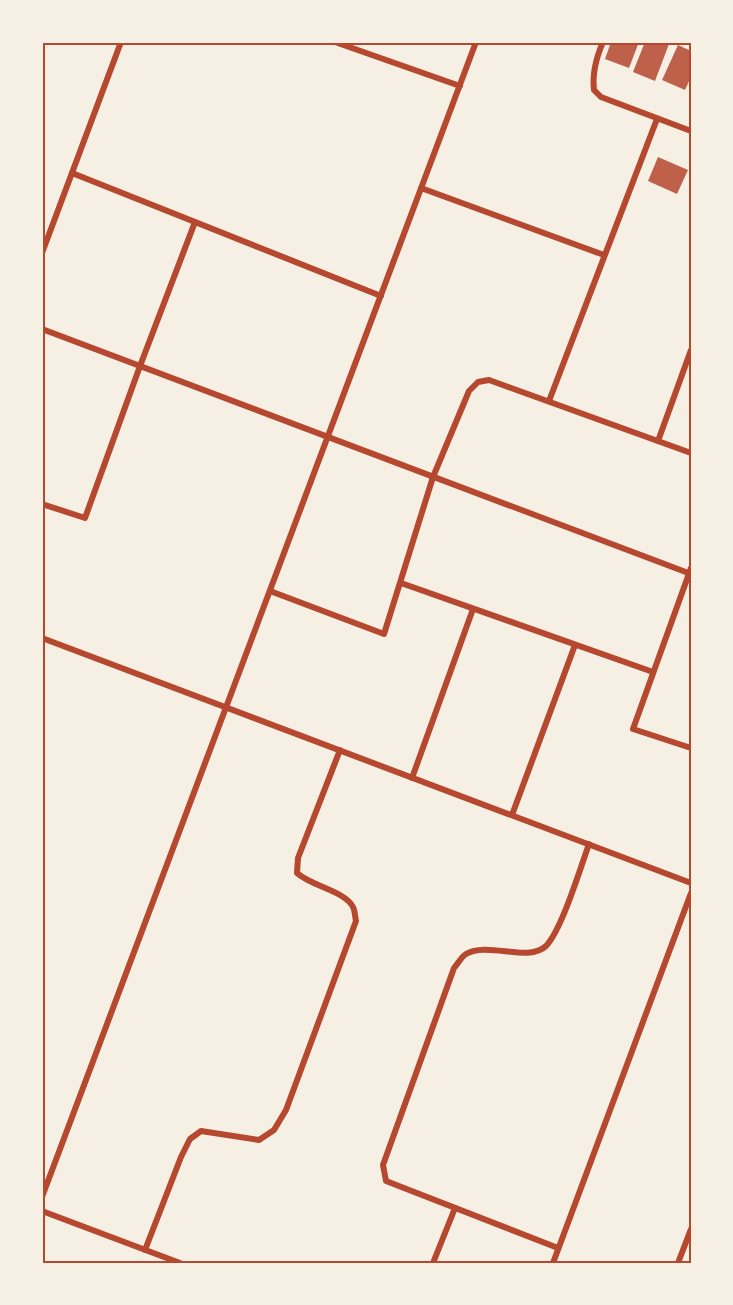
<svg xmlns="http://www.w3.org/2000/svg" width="733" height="1305" viewBox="0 0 733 1305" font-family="Manrope,sans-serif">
<rect width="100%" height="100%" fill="#f6efe4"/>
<!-- building -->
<g fill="#bf614a">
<path d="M611,42H639L629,68L605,59Z"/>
<path d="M645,42H663L669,44L655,81L633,72Z"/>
<path d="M678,45L691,51V77L685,90L662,80Z"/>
<path d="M658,157L688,170L677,194L648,181Z"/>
</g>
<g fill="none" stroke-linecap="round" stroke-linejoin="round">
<!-- minor -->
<g stroke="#b5482f" stroke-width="6">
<path d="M335,42L460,86"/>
<path d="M603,42C596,58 592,73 594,90L601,97L691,131"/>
<path d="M72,173L381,296"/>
<path d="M421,188L604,255"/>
<path d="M42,253L121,42"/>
<path d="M42,329L691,574"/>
<path d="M549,401L657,119"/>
<path d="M658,441L691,350"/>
<path d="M42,504L85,518L140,366L195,222"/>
<path d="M691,568L633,729L691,748"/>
<path d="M401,583L653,672"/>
<path d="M270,591L384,634L433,477L469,391L478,382L489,380L691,453"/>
<path d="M42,638L691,883"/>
<path d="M412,778L473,609"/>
<path d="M512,815L575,645"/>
<path d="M42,1197L476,42"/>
<path d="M42,1211L180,1263"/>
<path d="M558,1248L386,1181L383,1165L454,968C458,964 461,957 466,954C488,941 528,963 546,946C562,929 580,869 589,844"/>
<path d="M145,1250L181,1157L190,1139L201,1131L259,1140L274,1130L286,1110L356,921C355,917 355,911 353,907C345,891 311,886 297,873L298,858L340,750"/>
<path d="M433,1263L455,1208"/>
<path d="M553,1263L691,893"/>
<path d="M678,1263L691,1229"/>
</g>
</g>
<!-- border -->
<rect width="733" height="1305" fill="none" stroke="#f6efe4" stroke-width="87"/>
<rect x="44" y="44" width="646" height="1218" fill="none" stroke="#b5482f" stroke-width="2"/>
</svg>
